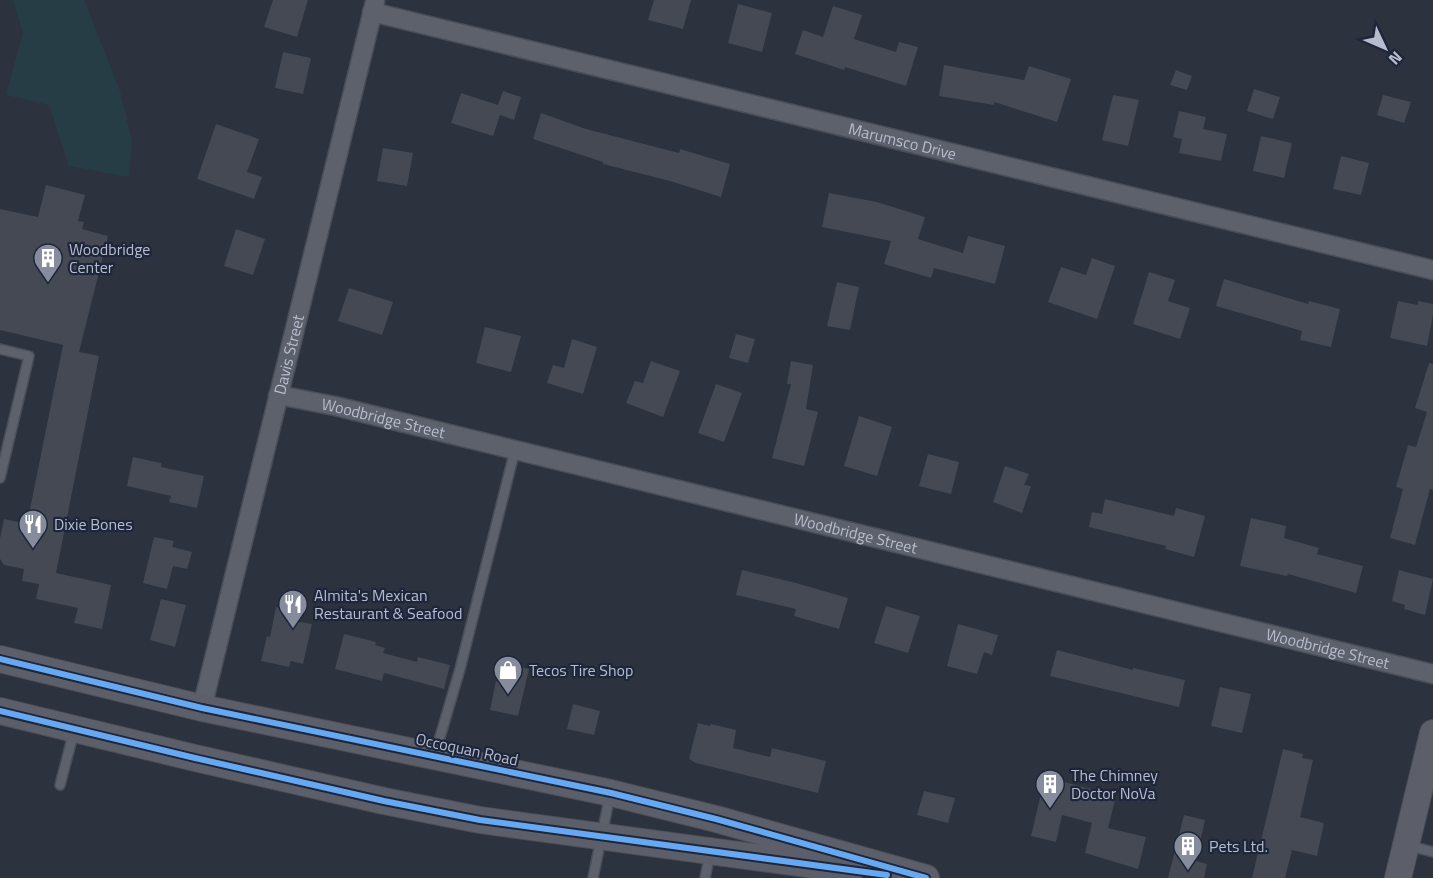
<svg xmlns="http://www.w3.org/2000/svg" width="1433" height="878" viewBox="0 0 1433 878" font-family="'Titillium Web',sans-serif">
<rect width="100%" height="100%" fill="#2c323e"/>
<!-- green -->
<path fill="#273d45" d="M13,0H84L120,91L132,141L129,177L69,166L49,105L6,95L23,33Z"/>
<!-- building -->
<g fill="#444953">
<path d="M273,0H308L297,37L264,27Z"/>
<path d="M654,0H691L683,29L648,20Z"/>
<path d="M738,4L772,13L762,52L728,43Z"/>
<path d="M833,6L862,15L854,39L896,52L899,42L918,47L906,86L845,67L844,70L795,54L803,30L823,37Z"/>
<path d="M283,52L311,58L303,94L275,88Z"/>
<path d="M944,65L1024,80L1029,66L1071,79L1057,122L994,102V105L939,96Z"/>
<path d="M1176,70L1192,76L1187,90L1170,85Z"/>
<path d="M1254,89L1280,97L1273,119L1247,111Z"/>
<path d="M503,91L521,97L514,120L500,115L493,136L451,123L461,93L498,105Z"/>
<path d="M1113,95L1139,100L1128,146L1102,140Z"/>
<path d="M1383,95L1411,102L1404,123L1377,115Z"/>
<path d="M1179,111L1206,117L1203,129L1227,134L1221,161L1179,153L1182,139L1173,137Z"/>
<path d="M541,113L586,129L679,153L680,149L730,164L721,197L670,181L603,164V162L533,139Z"/>
<path d="M216,124L259,139L247,172L262,177L254,199L197,179Z"/>
<path d="M1261,136L1292,143L1284,178L1253,171Z"/>
<path d="M383,148L413,153L407,186L377,181Z"/>
<path d="M1341,156L1369,163L1361,195L1333,189Z"/>
<path d="M46,185L85,195L78,221L84,222L82,229L108,236L79,352L99,356L56,573L111,585L102,629L74,623L78,608L36,599L39,584L22,581L24,569L4,565L0,559V538L4,519L27,524L63,345L0,330V209L38,217Z"/>
<path d="M829,193L877,202L925,217L918,239L963,253L968,236L1005,246L995,284L934,268L931,278L884,264L891,241L822,227Z"/>
<path d="M236,229L265,239L253,275L224,266Z"/>
<path d="M1092,258L1115,266L1097,319L1048,302L1061,267L1086,275Z"/>
<path d="M1149,272L1175,280L1168,301L1190,308L1180,339L1133,324Z"/>
<path d="M1224,279L1308,304L1309,301L1340,309L1331,347L1300,340L1302,331L1216,306Z"/>
<path d="M837,282L859,287L850,330L827,326Z"/>
<path d="M349,288L393,302L382,335L338,321Z"/>
<path d="M1398,301L1418,305V301L1433,304V315L1427,346L1390,338Z"/>
<path d="M485,327L521,336L511,372L476,363Z"/>
<path d="M736,334L755,339L748,363L729,358Z"/>
<path d="M572,339L597,347L583,394L547,383L553,365L564,368Z"/>
<path d="M651,361L680,371L663,417L626,403L635,381L643,383Z"/>
<path d="M791,361L813,365L806,409L818,412L804,466L772,458L791,384H787Z"/>
<path d="M1429,363L1433,364V490L1430,489L1415,545L1390,538L1403,489L1396,487L1408,445L1416,447L1427,412L1415,408Z"/>
<path d="M716,384L742,393L724,442L698,433Z"/>
<path d="M859,416L892,427L877,476L844,466Z"/>
<path d="M928,454L959,462L951,494L919,486Z"/>
<path d="M133,457L161,463V467L204,476L197,508L169,502L171,496L127,486Z"/>
<path d="M1005,466L1029,474L1024,485L1031,486L1022,513L993,502Z"/>
<path d="M1105,499L1174,516L1176,508L1205,516L1194,557L1165,549L1166,546L1089,527L1092,512L1102,514Z"/>
<path d="M1251,518L1286,526L1284,538L1319,548L1317,554L1363,566L1356,593L1288,574L1287,576L1240,566Z"/>
<path d="M154,537L174,541L172,547L192,552L187,569L173,566L167,589L143,583Z"/>
<path d="M742,570L796,583L848,598L839,629L794,616L796,609L736,595Z"/>
<path d="M1399,570L1433,579L1425,615L1404,609L1405,605L1392,601Z"/>
<path d="M161,599L186,605L175,647L150,640Z"/>
<path d="M886,606L920,616L908,653L874,643Z"/>
<path d="M276,607L296,612L294,621L312,624L303,664L291,661L289,667L261,661L267,636L270,637Z"/>
<path d="M958,624L998,635L992,655L984,652L977,674L947,666Z"/>
<path d="M344,634L376,642L375,645L385,648L383,653L417,662L418,657L450,665L444,689L384,673L382,681L335,669Z"/>
<path d="M1057,650L1133,670V668L1185,680L1179,707L1050,676Z"/>
<path d="M504,663L529,669L518,716L490,710L496,681L500,682Z"/>
<path d="M1220,687L1251,694L1242,733L1211,726Z"/>
<path d="M573,704L600,711L594,735L567,729Z"/>
<path d="M698,723L710,726L711,724L736,730L733,748L770,757L772,748L826,761L818,793L696,763L689,759Z"/>
<path d="M1283,749L1303,754L1302,758L1313,760L1300,817L1324,823L1317,856L1292,850L1285,878H1252Z"/>
<path d="M1045,777L1091,789L1090,793L1115,800L1108,828L1146,837L1138,869L1085,853L1092,823L1062,815L1056,842L1031,836Z"/>
<path d="M924,791L955,798L948,823L917,815Z"/>
<path d="M1184,815L1205,820L1196,861L1207,864L1204,878H1168Z"/>
</g>
<g fill="none" stroke-linecap="round" stroke-linejoin="round">
<!-- lane casing -->
<g stroke="#494d57" stroke-width="12">
<g id="lane">
<path d="M0,349L29,356L0,478"/>
<path d="M435,754L460,669L515,450"/>
<path d="M60,785L74,731"/>
<path d="M1406,845L1433,852"/>
<path d="M593,878L610,795"/>
<path d="M705,878L710,854"/>
</g>
</g>
<!-- street casing -->
<g stroke="#494d57" stroke-width="21">
<g id="street">
<path id="s1" d="M372,12L1433,270"/>
<path id="s2" d="M278,395L335,406L1433,674"/>
<path id="s3" d="M202,708L375,2"/>
</g>
</g>
<!-- secondary casing -->
<g stroke="#494d57" stroke-width="28">
<g id="secondary">
<path d="M0,659L202,708L611,793L716,819L926,878"/>
<path d="M0,711L195,758L384,801L480,820L851,870"/>
<path d="M1398,878L1433,733"/>
</g>
</g>
<!-- lane -->
<use href="#lane" stroke="#5d616b" stroke-width="9"/>
<!-- street -->
<use href="#street" stroke="#5d616b" stroke-width="18"/>
<!-- secondary -->
<use href="#secondary" stroke="#5c5f69" stroke-width="26"/>
<!-- cycleway casing -->
<g stroke="#1d263a" stroke-width="10">
<g id="cycleway">
<path d="M0,659L202,708L611,793L716,819L926,878"/>
<path d="M0,711L195,758L384,801L480,820L887,875"/>
</g>
</g>
<!-- cycleway -->
<use href="#cycleway" stroke="#66a8f1" stroke-width="6"/>
</g>
<!-- icons -->
<defs>
<g id="building-pin" transform="scale(1.5)"><path d="M0 17L-7.5 6A9.5 9.5 0 1 1 7.5 6Z" fill="#868c9c" stroke="#1d263a"/><path d="M-4-6H4V6H1V3H-1V6H-4ZM-2.5-4.3h1.7v1.8h-1.7ZM.8-4.3h1.7v1.8H.8ZM-2.5-1h1.7V.8h-1.7ZM.8-1h1.7V.8H.8Z" fill="#fff"/></g>
<g id="restaurant-pin" transform="scale(1.5)"><path d="M0 17L-7.5 6A9.5 9.5 0 1 1 7.5 6Z" fill="#868c9c" stroke="#1d263a"/><path d="M-5-6h1v4h1v-4h1v4h1v-4h1v5L-1.5 .5V6h-2V.5L-5-1ZM5-6V6H3V1.5H1.5Q1.5-4 5-6Z" fill="#fff"/></g>
<g id="shop-pin" transform="scale(1.5)"><path d="M0 17L-7.5 6A9.5 9.5 0 1 1 7.5 6Z" fill="#868c9c" stroke="#1d263a"/><path d="M-5-2.5h2.3a2.7 3.5 0 0 1 5.4 0H5L5.5 6h-11ZM-1.5-2.5h3a1.5 2.3 0 0 0-3 0Z" fill="#fff"/></g>
</defs>
<g fill-rule="evenodd">
<use href="#building-pin" x="48" y="258"/>
<use href="#restaurant-pin" x="33" y="524"/>
<use href="#restaurant-pin" x="293" y="604"/>
<use href="#shop-pin" x="508" y="670"/>
<use href="#building-pin" x="1050" y="784"/>
<use href="#building-pin" x="1188" y="846"/>
</g>
<g text-anchor="middle" stroke-width="4.5" stroke-linejoin="round" paint-order="stroke">
<!-- street labels -->
<g font-size="16" fill="#b7bdce" stroke="#1d263a">
<text dy="6" stroke="none"><textPath href="#s1" startOffset="546">Marumsco Drive</textPath></text>
<text dy="6" stroke="none"><textPath href="#s3" startOffset="364">Davis Street</textPath></text>
<text dy="6" stroke="none"><textPath href="#s2" startOffset="108">Woodbridge Street</textPath></text>
<text dy="6" stroke="none"><textPath href="#s2" startOffset="594">Woodbridge Street</textPath></text>
<text dy="6" stroke="none"><textPath href="#s2" startOffset="1080">Woodbridge Street</textPath></text>
<text transform="translate(467 749) rotate(12)" y="6">Occoquan Road</text>
</g>
<!-- poi labels -->
<g font-size="16" fill="#b7bdce" stroke="#1d263a" text-anchor="start">
<text x="69" y="255">Woodbridge<tspan x="69" dy="18">Center</tspan></text>
<text x="54" y="530">Dixie Bones</text>
<text x="314" y="601">Almita's Mexican<tspan x="314" dy="18">Restaurant &amp; Seafood</tspan></text>
<text x="529" y="676">Tecos Tire Shop</text>
<text x="1071" y="781">The Chimney<tspan x="1071" dy="18">Doctor NoVa</tspan></text>
<text x="1209" y="852">Pets Ltd.</text>
</g>
</g>
<!-- north arrow -->
<g transform="translate(1385 48) rotate(134)" stroke="#1d263a" stroke-width="4.5" paint-order="stroke">
<path d="M0-4.5L10 22L0 15L-10 22Z" fill="#b7bdce"/>
<text y="-9" font-size="16" font-weight="bold" text-anchor="middle" fill="#b7bdce">N</text>
</g>
</svg>
